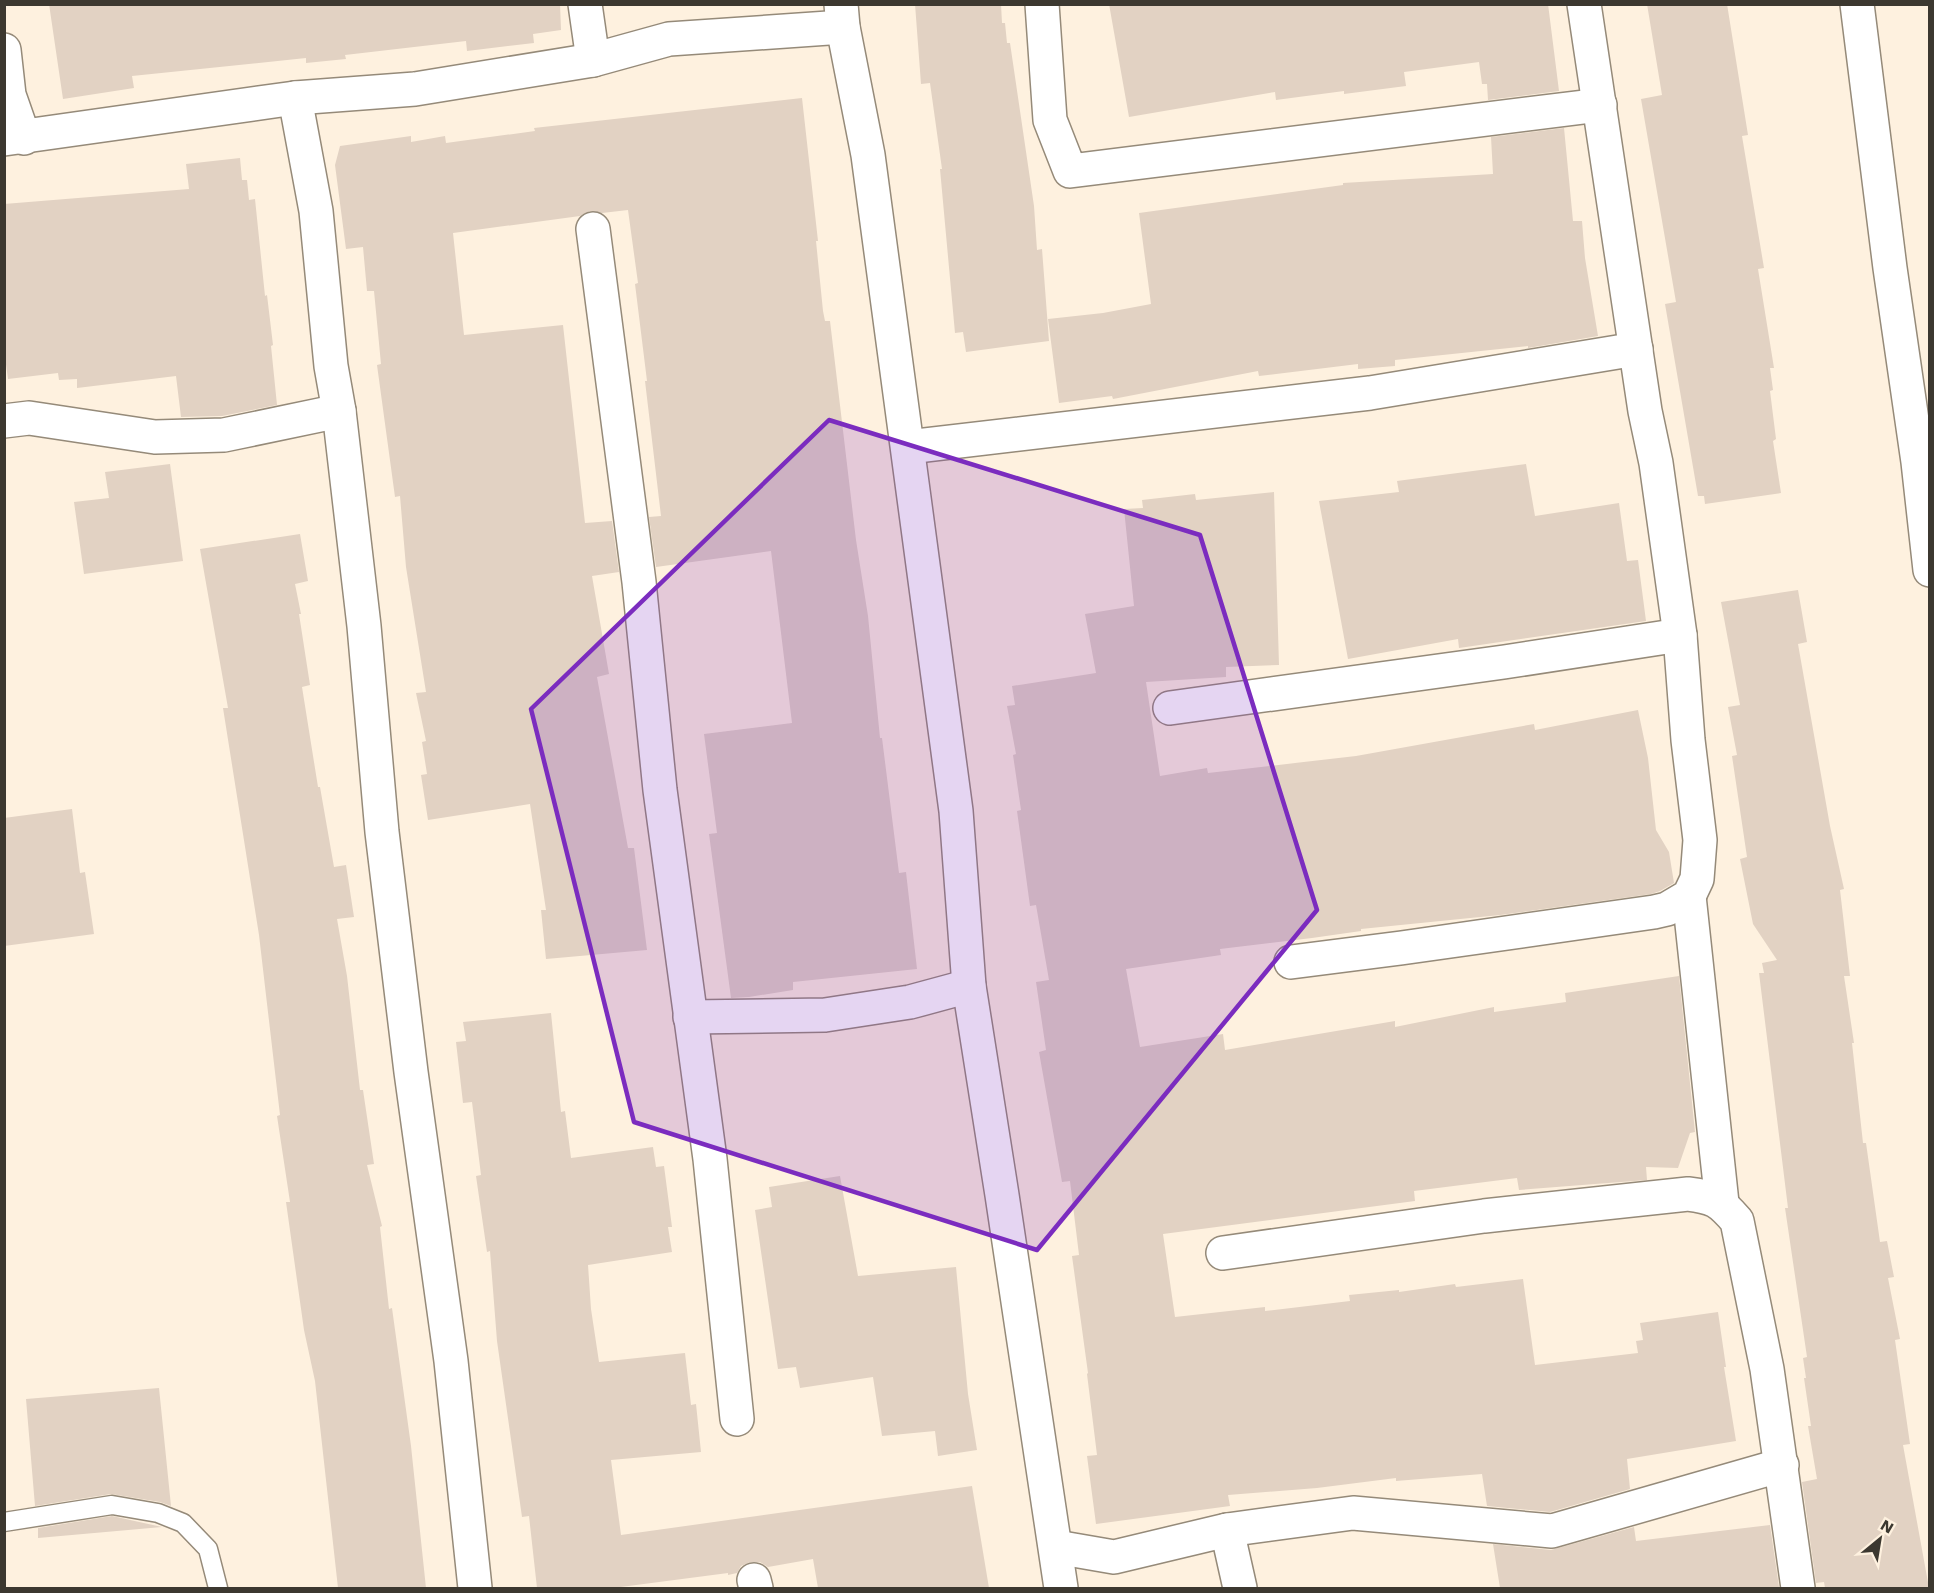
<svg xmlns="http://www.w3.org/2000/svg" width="1934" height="1593" viewBox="0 0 1934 1593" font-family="'Work Sans',sans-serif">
<rect width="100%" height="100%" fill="#fef1df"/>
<!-- building -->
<g fill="#e2d2c3">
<path d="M49,4H560L561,30L533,34L534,43L467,51L466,41L345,55L346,59L306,63V58L132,76L134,88L63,99Z"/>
<path d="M915,4H1001L1002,23H1005L1007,43H1010L1034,206L1037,250L1042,249L1049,341L966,352L963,332L955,333L940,169H942L930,83L921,84Z"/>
<path d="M1109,4H1548L1559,91L1488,100L1487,84H1482L1479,62L1404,72L1406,86L1344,94V91L1276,100L1275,92L1129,117Z"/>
<path d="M1647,4H1727L1748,135L1742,136L1764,268L1758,269L1774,368H1770L1773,390L1770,391L1776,439L1773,441L1781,493L1705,504L1704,496H1698L1665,304L1676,302L1641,99L1662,95Z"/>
<path d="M802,98L818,241H816L823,311L825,321H830L856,540L868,616L880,738H882L899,873L906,872L917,969L793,982V990L749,997L731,998L709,834L717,833L704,734L792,723L771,551L656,567L649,517L661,516L645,381H647L635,284L638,283L628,210L602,213L590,211L580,216L453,233L464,335L563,325L585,523L612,521L619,572L592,576L609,674L597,677L628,848H634L647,950L546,959L541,910H546L530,804L428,820L421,775L427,774L422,742L426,741L416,693L426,692L406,567L400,496L395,497L377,365L381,364L374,291H367L363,247L346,249L335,165L340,146L411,136V142L445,136L446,143L535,131L534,128Z"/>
<path d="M1564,128L1573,221H1582L1585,258L1598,336L1528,348V346L1395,360V366L1358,369V364L1259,376L1258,371L1113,399L1112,396L1059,403L1048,319L1103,313L1151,304L1139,213L1343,185V183L1493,174L1491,137Z"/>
<path d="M240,158L242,180H247L249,200L255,199L265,296L267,295L273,345L271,346L277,405L222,416L181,417L176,376L77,388V379L59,380L58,373L8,379L4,350V204L189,189L186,164Z"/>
<path d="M170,464L183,561L84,574L74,502L109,498L105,472Z"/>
<path d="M1526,464L1535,516L1619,503L1627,561L1638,560L1646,621L1459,648L1458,639L1348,659L1319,501L1399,492L1397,481Z"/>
<path d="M1274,492L1279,665L1226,667V677L1146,682L1160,776L1207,768L1208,773L1356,756L1534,724L1535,730L1638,710L1648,758L1656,830L1669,852L1674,883L1660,891L1651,894L1500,915L1361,929V931L1312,938L1220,949L1221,955L1126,969L1140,1047L1223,1034L1225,1050L1395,1021V1027L1494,1007V1012L1566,1002L1565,993L1679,976L1695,1132L1690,1133L1678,1168L1646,1167L1647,1180L1519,1190L1517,1178L1414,1191L1415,1201L1163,1234L1175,1317L1265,1307V1311L1350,1301L1349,1295L1399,1290V1292L1455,1284L1456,1287L1523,1279L1535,1365L1638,1353L1636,1341L1643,1340L1640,1323L1718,1312L1726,1367H1724L1736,1441L1627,1459L1630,1489L1550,1512L1487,1506L1482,1474L1396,1481V1478L1317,1488L1228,1495L1230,1506L1096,1524L1087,1456L1097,1455L1087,1374L1088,1373L1072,1256L1079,1255L1070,1181L1062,1182L1039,1052L1046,1050L1036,982L1049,980L1036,905L1030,906L1017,811L1021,810L1013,755L1016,754L1007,706L1015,705L1012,686L1096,673L1085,614L1134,606L1124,509L1143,508L1142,500L1195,494L1196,500Z"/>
<path d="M300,534L308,581L295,584L301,614H299L310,685L302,687L318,787H320L334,867L346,865L354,917L337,919L347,976L360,1090H363L374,1164L367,1165L382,1226L380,1227L389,1309L392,1308L411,1446L426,1588H338L315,1381L304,1330L286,1202H290L277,1116L280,1115L259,935L223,708H228L200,549Z"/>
<path d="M1798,590L1807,642L1798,644L1830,826L1844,889L1840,890L1850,976H1844L1854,1043H1852L1863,1143H1866L1880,1242L1887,1241L1894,1277L1888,1278L1900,1339L1895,1340L1910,1444L1903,1445L1929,1588H1825L1824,1582L1816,1583L1802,1482L1817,1479L1808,1426H1811L1804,1378H1806L1803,1358L1807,1357L1785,1208H1788L1759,973H1764L1762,963L1777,960L1753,924L1740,859L1747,857L1732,756L1737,755L1728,707L1740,705L1721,602Z"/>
<path d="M72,809L80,873L85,872L94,934L4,946V818Z"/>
<path d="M551,1013L561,1112L565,1111L571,1158L653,1147L656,1167L664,1166L672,1227H668L672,1252L588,1265L591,1309L599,1362L685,1353L691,1405L696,1404L701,1452L611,1460L621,1535L972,1486L989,1588H818L813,1559L768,1567L760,1562H750L741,1566L737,1573L728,1575V1573L613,1588H537L529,1516L522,1517L497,1341L490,1251L487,1252L476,1176L481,1175L472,1102L463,1103L456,1042L466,1041L463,1022Z"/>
<path d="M840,1176L858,1276L956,1267L968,1394L977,1450L938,1456L935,1431L882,1436L873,1377L800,1388L796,1367L778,1369L755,1210L772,1207L769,1187Z"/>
<path d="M159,1388L171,1506L160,1502L111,1494L35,1506L26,1399Z"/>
<path d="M112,1516L162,1527L38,1538V1528Z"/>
<path d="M1770,1525L1779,1587L1767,1588H1500L1493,1544L1551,1550L1634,1527L1636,1541Z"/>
</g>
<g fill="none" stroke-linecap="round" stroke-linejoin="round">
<!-- service casing -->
<g stroke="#958a79" stroke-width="21">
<path id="service" d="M4,1522L112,1505L158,1513L183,1523L208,1549L218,1588"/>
</g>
<!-- minor casing -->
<g stroke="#958a79" stroke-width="36">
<g id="minor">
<path d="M585,4L593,60"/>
<path d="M841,4L843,27L868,155L956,811L969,986L1002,1195L1061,1588"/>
<path d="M1042,4L1050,120L1070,171L1600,105"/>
<path d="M1857,4L1890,268L1918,462L1930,570"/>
<path d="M4,50L9,95L24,138"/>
<path d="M295,98L316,211L331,366L339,411L364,626L382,832L411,1072L451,1361L475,1588"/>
<path d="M4,139L295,98L415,89L593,60L669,39L843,27"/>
<path d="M593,229L639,582L660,790L710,1159L737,1419"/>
<path d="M4,421L29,418L155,437L224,435L339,411"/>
<path d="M908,447L1370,393L1636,349"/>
<path d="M1170,708L1504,662L1680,635"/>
<path d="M1689,896L1722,1203"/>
<path d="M1291,962L1401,948L1654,912L1667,909L1689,896L1697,879L1700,840L1688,740L1680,635L1656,463L1645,411L1584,4"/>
<path d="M690,1017L825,1015L910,1002L969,986"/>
<path d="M1223,1253L1484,1216L1688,1194C1714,1197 1720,1201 1737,1221L1767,1369L1798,1588"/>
<path d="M1227,1530L1240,1588"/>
<path d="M1056,1547L1114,1557L1227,1530L1353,1513L1552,1531L1782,1465"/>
<path d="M754,1580L756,1588"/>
</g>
</g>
<!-- service -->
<use href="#service" stroke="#fff" stroke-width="18"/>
<!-- minor -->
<use href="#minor" stroke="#fff" stroke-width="33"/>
</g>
<!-- marked area -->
<path fill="#7b2cbf" fill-opacity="0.2" stroke="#7b2cbf" stroke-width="4.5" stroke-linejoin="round" d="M829,420L1200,535L1317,910L1037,1250L634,1122L531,709Z"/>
<!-- border -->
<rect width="1934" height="1593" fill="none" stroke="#3c3830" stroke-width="12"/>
<!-- north arrow -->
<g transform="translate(1880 1539) rotate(30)" stroke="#fef1df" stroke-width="4.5" paint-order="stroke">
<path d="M0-4.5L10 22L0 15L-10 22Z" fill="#3c3830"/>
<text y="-9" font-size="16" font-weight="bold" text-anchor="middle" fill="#3c3830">N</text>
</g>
</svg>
